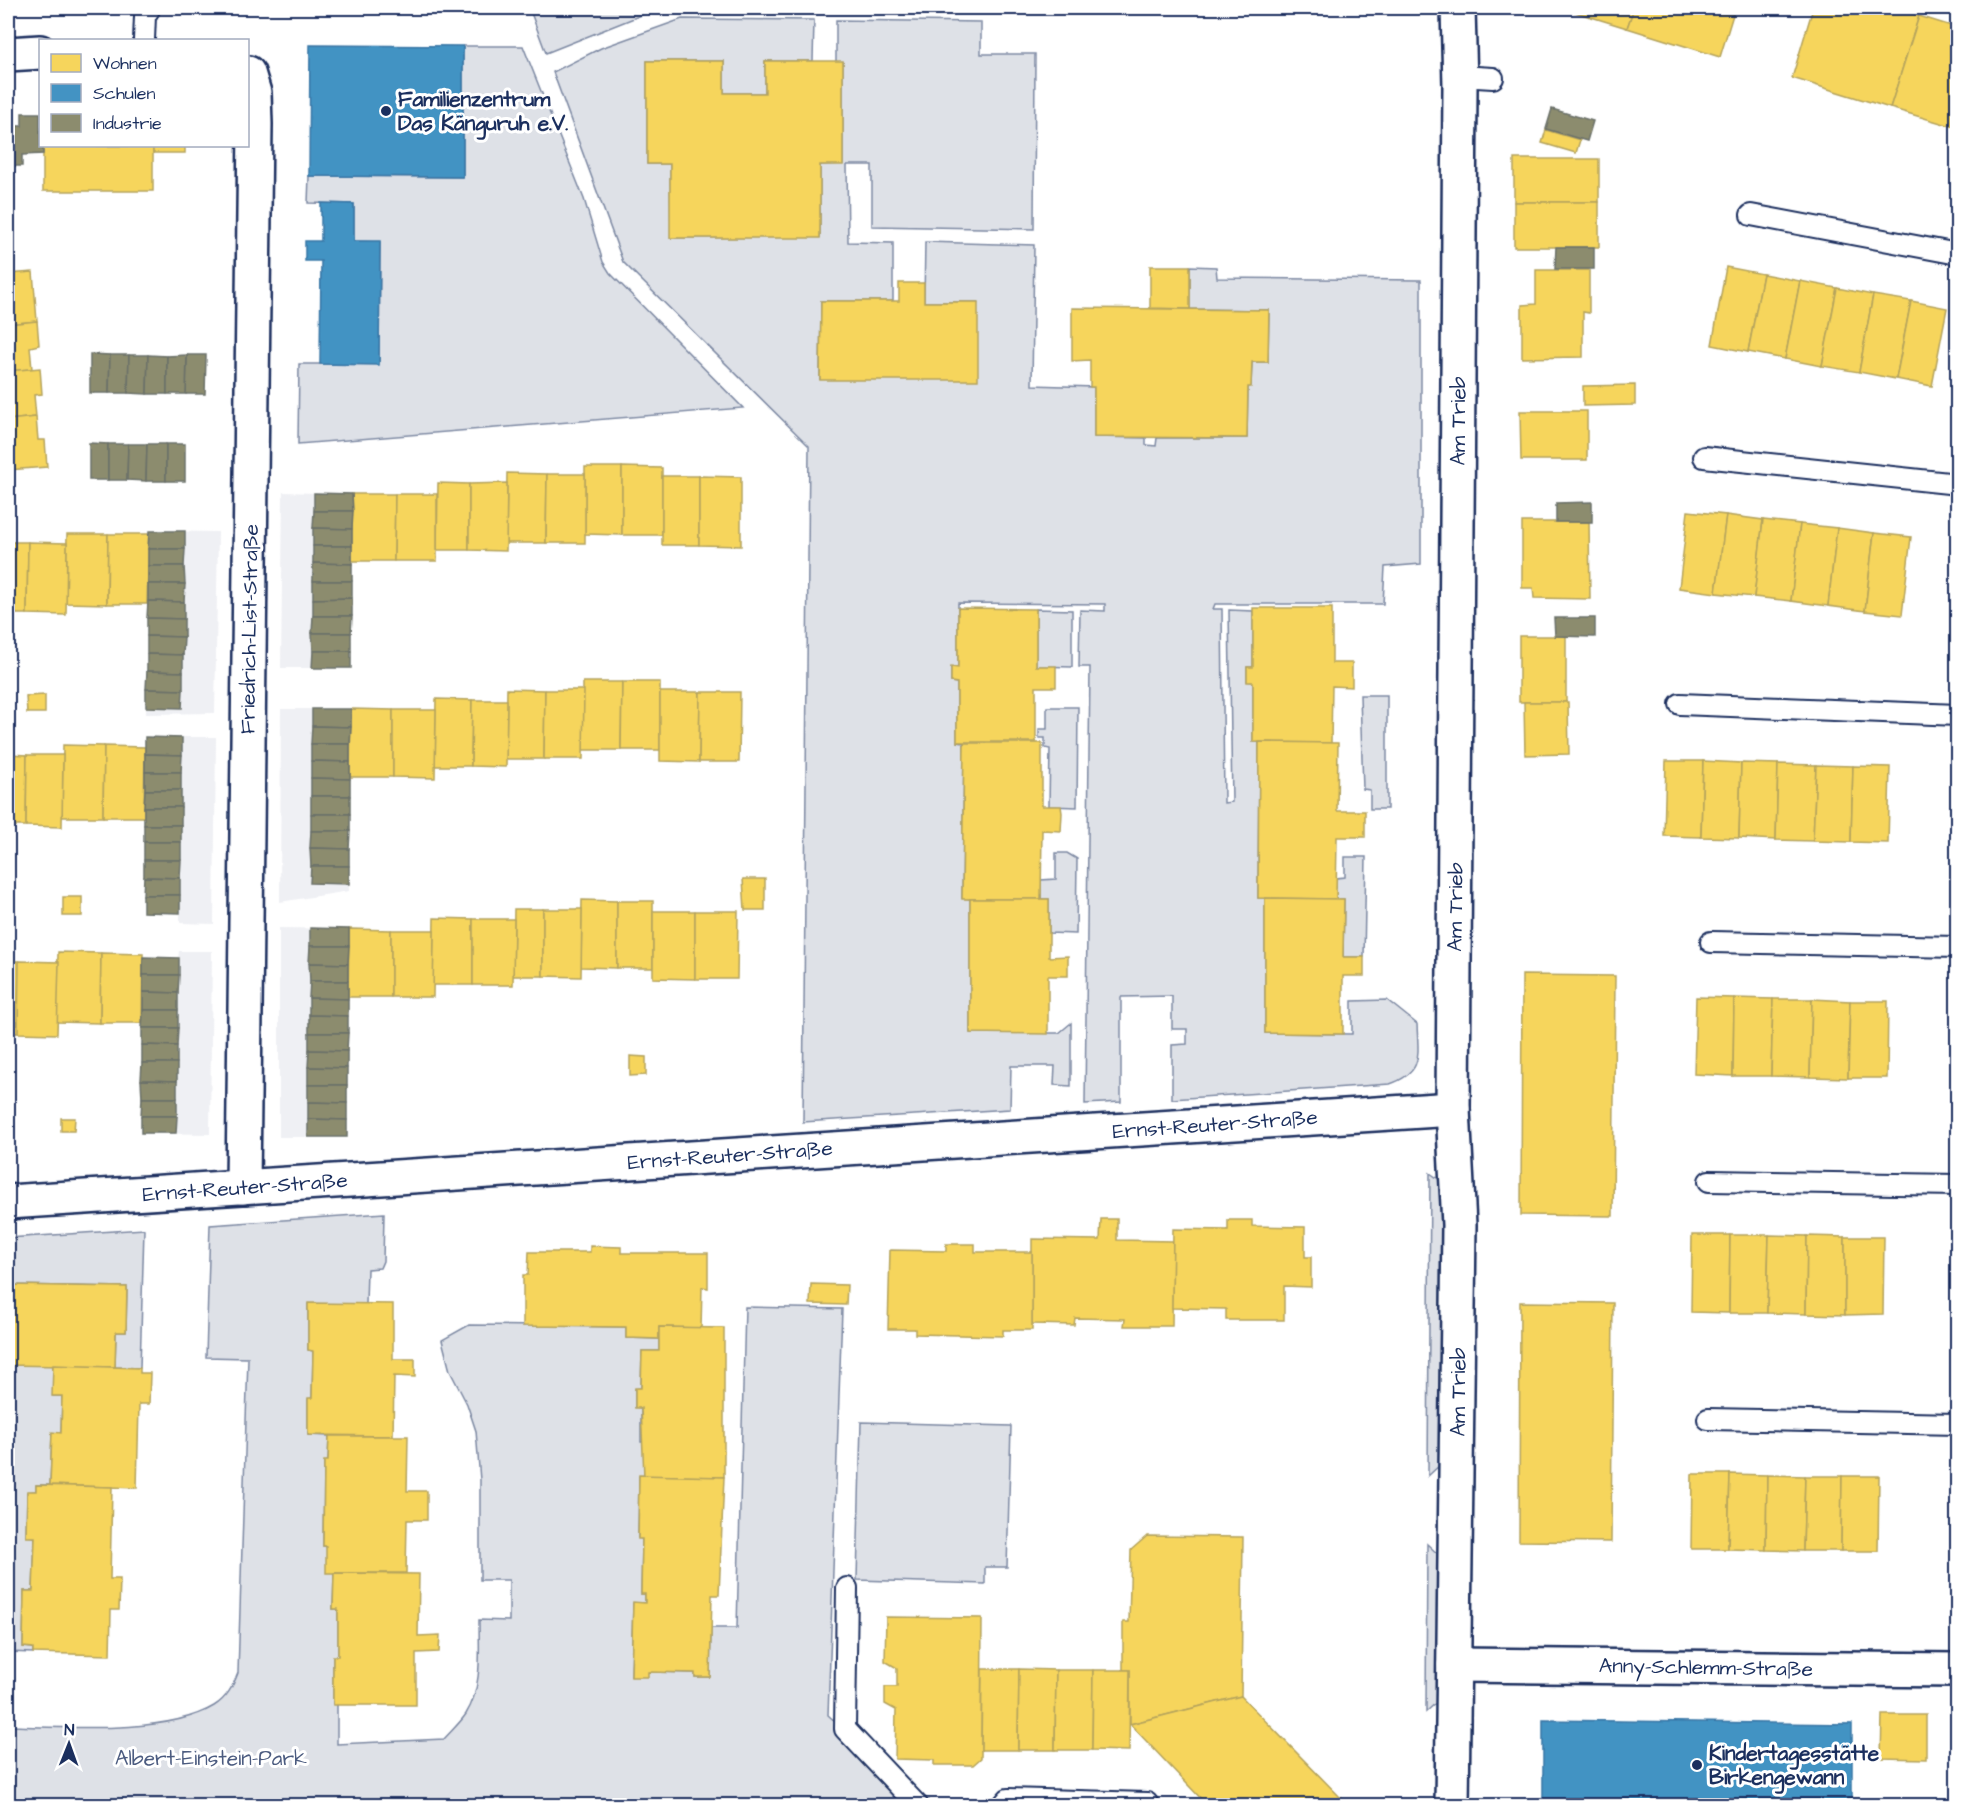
<svg xmlns="http://www.w3.org/2000/svg" width="1965" height="1813" viewBox="0 0 1965 1813" font-family="'Architects Daughter',sans-serif">
<rect width="100%" height="100%" fill="#fff"/>
<filter id="ink" filterUnits="userSpaceOnUse"><feTurbulence type="fractalNoise" baseFrequency=".0167" numOctaves="2"/><feDisplacementMap in="SourceGraphic" scale="12" xChannelSelector="R" yChannelSelector="G"/><feConvolveMatrix kernelMatrix="1 2 1 2 8 2 1 2 1" color-interpolation-filters="sRGB"/></filter>
<g filter="url(#ink)">
<!-- built -->
<g fill="#eff0f4">
<path d="M283,492L352,494L351,668H281Z"/>
<path d="M149,531L218,532L215,713L146,714Z"/>
<path d="M281,709H351L349,891L280,902Z"/>
<path d="M145,737H216L214,924L180,923V913L143,912Z"/>
<path d="M279,928L349,929L347,1137H279Z"/>
<path d="M179,951H212L210,1134L141,1133L143,957L178,958Z"/>
</g>
<!-- green -->
<g fill="#dee1e7" stroke="#7c88a2" stroke-width="1.5">
<path d="M540,8H659L546,53L530,10Z"/>
<path d="M682,19L814,20L813,61H765V93H724V61H647V164H670L671,238L820,237V165L843,164V62H836V20L981,22V54H1035L1034,229L872,226V165H847L848,242L893,243V301H821L820,379L978,302H924L925,242L1034,245L1032,385L1094,387V437L1146,438V445L1156,446L1157,438H1247L1248,387L1251,386L1252,362H1268L1269,310L1190,309V266L1216,267L1217,278L1421,280V564L1385,567L1383,604H1215L1213,609H1222L1224,803L1232,802L1229,610L1253,611V667H1247V681L1253,682V742H1259L1258,898H1265V1033L1352,1034V1001L1387,1000L1417,1024C1418,1055 1424,1072 1390,1084L1172,1099V1045L1187,1044V1029H1172V996L1121,997V1102L1085,1104L1090,667H1079L1080,610L1105,611V604L958,603V668H951V682L957,683V742L964,743L962,898L970,899V1033H1059L1071,1023V1086L1054,1085L1055,1066H1011L1010,1109L803,1122L809,446L623,262L553,72L601,48Z"/>
<path d="M463,46H523L584,199L603,262L610,273L743,408L298,444L299,364H379L380,242L354,241V204L308,203L309,176L463,177Z"/>
<path d="M1036,609L1072,610V667L1036,666Z"/>
<path d="M1360,695H1387V809H1370V790L1363,789Z"/>
<path d="M1047,707H1078L1077,807L1049,806L1050,749L1045,748V738H1039V729H1047Z"/>
<path d="M1056,853H1067L1077,859L1076,934L1049,933V899H1041V880L1056,879Z"/>
<path d="M1345,857H1366L1364,957H1343L1344,899H1336V878L1345,877Z"/>
<path d="M1430,1173L1444,1183L1441,1464L1428,1476Z"/>
<path d="M384,1213L383,1261L380,1268L367,1269L366,1304H308V1350L313,1351L312,1398L308,1399V1435L329,1436L328,1461L324,1462L323,1546H326L334,1573L333,1609H338V1656L333,1657V1704H337V1744L444,1739C451,1731 460,1723 466,1714C483,1687 479,1650 479,1620L509,1621V1580H480V1480L476,1431L467,1404L450,1371L442,1340L469,1325L626,1327V1338L659,1339V1351H642L641,1388L635,1389V1407L641,1408V1442H644V1476H639L638,1538L642,1539L641,1594H645V1603H633L631,1676L648,1672L695,1673V1677H710L711,1628H737L745,1307L842,1309L828,1715L927,1805L8,1806V1726C64,1727 166,1735 214,1706C227,1698 233,1686 238,1673L248,1358L206,1357L210,1225Z"/>
<path d="M144,1229L140,1368L115,1367L116,1332H126L127,1287L8,1285V1238Z"/>
<path d="M8,1365H53V1396H62L61,1433H52L50,1485H36V1491L27,1492L26,1536L35,1537L33,1591H24L23,1647L33,1648V1653L8,1652Z"/>
<path d="M861,1422L1011,1426L1007,1567H985V1584L857,1580Z"/>
<path d="M1427,1544L1441,1557L1439,1700L1426,1712Z"/>
</g>
<!-- homes -->
<g fill="#f6d55c" stroke="#b4a35d" stroke-width="1.5">
<path d="M1562,8H1634L1627,28Z"/>
<path d="M1634,8H1735L1720,57L1627,28Z"/>
<path d="M1813,8H1892L1919,16L1890,108L1792,78Z"/>
<path d="M1919,16L1958,28V128L1890,108Z"/>
<path d="M647,61H724V93H765V61H843V165H820V238H670V164H647Z"/>
<path d="M1546,130L1580,140L1576,153L1542,143Z"/>
<rect x="43" y="146" width="110" height="45"/>
<rect x="153" y="146" width="32" height="7"/>
<rect x="1514" y="159" width="85" height="43"/>
<rect x="1514" y="202" width="85" height="45"/>
<path d="M1150,266H1190V309L1150,308Z"/>
<path d="M1726,267L1763,274L1748,352L1712,345Z"/>
<path d="M1536,270H1589V313L1583,312V357L1522,358V305L1536,304Z"/>
<path d="M33,272L37,321L8,324V274Z"/>
<path d="M1763,274L1800,281L1785,359L1748,352Z"/>
<path d="M1800,281L1837,288L1822,366L1785,359Z"/>
<path d="M899,283H924V302H978V380H820L821,301H899Z"/>
<path d="M1837,288L1873,295L1859,372L1822,366Z"/>
<path d="M1873,295L1911,301L1896,379L1859,372Z"/>
<path d="M1911,301L1947,308L1932,386L1896,379Z"/>
<path d="M1072,308L1269,310L1268,362H1252L1251,387H1248L1247,438L1094,437V387H1090V360L1072,361Z"/>
<path d="M37,321L39,345L30,347L32,369L8,371V324Z"/>
<path d="M40,368L42,394L34,395L36,417L8,420V371Z"/>
<path d="M1635,385V405L1583,406V386Z"/>
<path d="M1520,411H1587V460H1521Z"/>
<path d="M36,417L38,440H45L47,467L8,470V420Z"/>
<path d="M585,467H622V535L585,534Z"/>
<path d="M622,467L662,468V535H622Z"/>
<path d="M507,473L547,474L546,543H506Z"/>
<path d="M547,474H585V543H546Z"/>
<rect x="662" y="476" width="37" height="69"/>
<path d="M699,476L741,477V546L699,545Z"/>
<path d="M438,483L469,484V550H437Z"/>
<path d="M507,483L506,551L469,550V484Z"/>
<path d="M352,494H395L394,561H352Z"/>
<path d="M395,494H437V561H394Z"/>
<path d="M1688,511L1726,515L1716,593L1679,588Z"/>
<path d="M1726,515L1763,520L1754,597L1716,593Z"/>
<path d="M1763,520L1800,524L1791,601L1754,597Z"/>
<path d="M1522,522H1589L1590,599L1534,598L1533,588H1522Z"/>
<path d="M1800,524L1837,528L1828,606L1791,601Z"/>
<path d="M1837,528L1874,533L1865,611L1828,606Z"/>
<path d="M1874,533L1911,537L1902,615L1865,611Z"/>
<path d="M67,534H108L107,604L66,603Z"/>
<path d="M108,534H149L147,604H107Z"/>
<path d="M8,542H28L27,614H8Z"/>
<path d="M28,542L67,543L66,615L27,614Z"/>
<path d="M958,608L1036,609V666H1056V687H1036V742H957V683L951,682V667L958,668Z"/>
<path d="M1253,608H1332V663H1352V687L1332,686L1331,743L1253,742V682H1247V667H1253Z"/>
<rect x="1519" y="636" width="47" height="66"/>
<path d="M583,682H622L621,750H583Z"/>
<path d="M622,682H660V750H621Z"/>
<path d="M507,689L545,690L544,759H506Z"/>
<path d="M545,690H584L583,759H544Z"/>
<path d="M660,692H700L699,762L660,761Z"/>
<path d="M700,692H740L739,762H699Z"/>
<path d="M45,695V713H27L26,696Z"/>
<path d="M436,699L472,700L471,766H435Z"/>
<path d="M472,700H507L506,767L471,766Z"/>
<path d="M1524,702H1568L1569,754L1525,755Z"/>
<path d="M351,709L393,710V777H350Z"/>
<path d="M393,710H436L435,778L393,777Z"/>
<path d="M1259,742L1338,743L1337,811H1365V837H1337L1336,899L1258,898Z"/>
<path d="M964,743H1042V806H1061L1062,813L1061,831L1042,830L1041,899H962Z"/>
<path d="M63,745L104,746L103,817H62Z"/>
<path d="M104,746L145,747L144,817H103Z"/>
<path d="M8,754L27,755L26,826H8Z"/>
<path d="M27,755H63L62,827L26,826Z"/>
<path d="M1666,761H1703L1701,837L1664,836Z"/>
<path d="M1703,761L1741,763L1739,838L1701,837Z"/>
<path d="M1741,763L1778,764L1776,840L1739,838Z"/>
<path d="M1778,764L1816,765L1813,841L1776,840Z"/>
<path d="M1816,765L1853,766L1851,842L1813,841Z"/>
<path d="M1853,766L1890,767L1888,843L1851,842Z"/>
<path d="M743,879H765V910H745Z"/>
<rect x="63" y="897" width="19" height="19"/>
<path d="M1265,898L1344,899L1343,957H1364V976H1343V1034L1265,1033Z"/>
<path d="M970,899H1049V957L1068,956V976H1048V1034L970,1033Z"/>
<path d="M582,900L617,901V968L581,967Z"/>
<rect x="617" y="901" width="36" height="67"/>
<path d="M514,909H543V976H513Z"/>
<path d="M543,909H582L581,977L543,976Z"/>
<path d="M653,911H695V979L653,978Z"/>
<path d="M695,911H738L737,979H695Z"/>
<path d="M434,918L473,919V985H433Z"/>
<path d="M473,919H514L513,985H473Z"/>
<path d="M349,929L391,930V997H348Z"/>
<path d="M391,930H434L433,997H391Z"/>
<path d="M58,952L101,953L100,1023L57,1022Z"/>
<path d="M101,953L143,954L142,1023H100Z"/>
<path d="M8,961H19L18,1033H8Z"/>
<path d="M19,961L59,962L57,1034L18,1033Z"/>
<path d="M1522,975L1615,976L1613,1216L1521,1215Z"/>
<path d="M1696,997L1734,998L1733,1076L1694,1074Z"/>
<path d="M1734,998L1773,999L1771,1076H1733Z"/>
<path d="M1773,999H1812L1810,1077L1771,1076Z"/>
<path d="M1812,999L1850,1001L1848,1078L1810,1077Z"/>
<path d="M1850,1001H1888L1887,1078H1848Z"/>
<path d="M630,1056L646,1057V1075L630,1076Z"/>
<path d="M61,1118H75L74,1131H61Z"/>
<path d="M1101,1219H1117V1240L1173,1241L1172,1326H1124L1125,1319L1075,1318L1074,1325L1032,1324V1239L1100,1240Z"/>
<path d="M1228,1220H1252V1226L1305,1227V1257H1311V1287L1284,1286V1320H1226V1309L1172,1308L1173,1229L1228,1230Z"/>
<path d="M1692,1235H1730L1729,1313L1691,1312Z"/>
<path d="M1730,1235H1769L1767,1313H1729Z"/>
<path d="M1769,1235L1807,1236L1806,1314L1767,1313Z"/>
<path d="M1807,1236L1845,1237V1315L1806,1314Z"/>
<path d="M1845,1237H1884L1883,1314L1845,1315Z"/>
<path d="M946,1244H975V1252H1032V1330H1003V1336L915,1334V1329H888L890,1250L946,1251Z"/>
<path d="M590,1246L621,1247V1253H708V1288L702,1287L701,1328L659,1327V1339L626,1338V1327L523,1326V1275H528L529,1252H590Z"/>
<path d="M811,1284L847,1285L846,1305L810,1304Z"/>
<path d="M8,1285L127,1287L126,1332H116L115,1367L8,1365Z"/>
<path d="M1520,1302L1613,1303L1611,1542L1519,1541Z"/>
<path d="M308,1303L393,1304V1359H415V1377L394,1376L393,1436L308,1435V1398H312L313,1351L308,1350Z"/>
<path d="M659,1327L724,1328V1477L644,1476L641,1408H635V1388H641L642,1351H659Z"/>
<path d="M53,1365L140,1368V1373H150L149,1404H139L137,1488L50,1485L52,1432L61,1433L62,1396H52Z"/>
<path d="M329,1436H408L407,1491H427V1520H407L406,1573H326V1546H323L324,1461H328Z"/>
<path d="M1692,1474H1730L1728,1549H1691Z"/>
<path d="M1730,1474L1767,1475L1766,1550L1728,1549Z"/>
<path d="M639,1475L724,1477L719,1595H712L710,1677H695V1673L648,1672V1677H631L633,1602L645,1603V1594H641L642,1539H638Z"/>
<path d="M1767,1475L1805,1476L1803,1551L1766,1550Z"/>
<path d="M1805,1476H1842L1841,1551H1803Z"/>
<path d="M1842,1476H1879L1878,1551H1841Z"/>
<path d="M36,1485L112,1487L110,1579H120L119,1610H111L110,1655L33,1653V1648L23,1647L24,1591H33L35,1537H26L27,1491H36Z"/>
<path d="M1147,1536L1243,1537L1241,1696L1130,1724V1670H1123V1622H1129L1131,1550Z"/>
<path d="M334,1573L419,1574L418,1636L440,1635L439,1652L416,1653V1705H333V1656H338V1609H333Z"/>
<path d="M886,1617L982,1618L981,1758L973,1765H934V1760L895,1759L896,1710L885,1704V1687H897V1668L885,1661Z"/>
<path d="M982,1669H1019L1018,1750H981Z"/>
<path d="M1019,1669L1056,1670L1055,1750H1018Z"/>
<path d="M1056,1670H1093L1092,1750H1055Z"/>
<path d="M1093,1670H1130L1129,1751L1092,1750Z"/>
<path d="M1241,1696L1345,1802L1342,1806H1208L1130,1724Z"/>
<path d="M1882,1715H1926V1759L1881,1758Z"/>
<path d="M1345,1802H1387V1806H1342Z"/>
</g>
<!-- schools -->
<g fill="#4393c3" stroke="#3775a5" stroke-width="1.5">
<path d="M310,45L463,46V177L309,176Z"/>
<path d="M321,203L354,204V241H380L379,365L320,364L321,261H305V241H321Z"/>
<path d="M1543,1720L1852,1724V1806H1543Z"/>
</g>
<!-- industry -->
<g fill="#8c8c6e" stroke="#6a7069" stroke-width="1.5">
<path d="M1552,109L1593,121L1587,141L1546,129Z"/>
<path d="M22,113H40V146H43V154L22,155V166H8V126H22Z"/>
<path d="M1556,247H1594V269H1555Z"/>
<path d="M90,354L110,355L109,393H90Z"/>
<path d="M110,355H129L128,393H109Z"/>
<path d="M129,355H148L147,394L128,393Z"/>
<path d="M148,355L167,356V394H147Z"/>
<path d="M187,355H206L205,394H186Z"/>
<path d="M187,355L186,394H167V356Z"/>
<path d="M89,443L108,444V480H89Z"/>
<path d="M108,444H128L127,480H108Z"/>
<path d="M128,444H147L146,481L127,480Z"/>
<path d="M147,444H166V481H146Z"/>
<rect x="166" y="444" width="19" height="37"/>
<path d="M314,493L352,494L353,511H314Z"/>
<path d="M1592,502V522H1556V503Z"/>
<path d="M314,511H353L352,529L313,528Z"/>
<path d="M313,528L352,529V546H313Z"/>
<path d="M149,531H185V549H148Z"/>
<path d="M313,546H352V564L313,563Z"/>
<path d="M148,549H185L184,566H148Z"/>
<path d="M313,563L352,564V581H313Z"/>
<path d="M148,566H184L185,584H148Z"/>
<path d="M313,581H352V598L313,599Z"/>
<path d="M148,584H185L184,602L148,601Z"/>
<path d="M352,598V616H313V599Z"/>
<path d="M148,601L184,602V619L147,618Z"/>
<path d="M313,616H352L351,633H312Z"/>
<path d="M147,618L184,619V637L147,636Z"/>
<path d="M1554,618H1595V637L1555,636Z"/>
<path d="M312,633H351V651H313Z"/>
<path d="M147,636L184,637L183,655L147,654Z"/>
<path d="M313,651H351V668H312Z"/>
<path d="M147,654L183,655V672L147,671Z"/>
<path d="M147,671L183,672V690L146,689Z"/>
<path d="M146,689L183,690L182,708L146,707Z"/>
<path d="M312,709H351V727L312,726Z"/>
<path d="M312,726L351,727L350,744H311Z"/>
<path d="M145,737L182,738V755L145,754Z"/>
<path d="M311,744H350V762L311,761Z"/>
<path d="M145,754L182,755L181,772H145Z"/>
<path d="M311,761L350,762V779L311,778Z"/>
<rect x="145" y="772" width="36" height="18"/>
<path d="M311,778L350,779V796H311Z"/>
<path d="M145,790H181V807H144Z"/>
<rect x="311" y="796" width="39" height="18"/>
<rect x="144" y="807" width="37" height="18"/>
<rect x="311" y="814" width="39" height="17"/>
<rect x="144" y="825" width="37" height="17"/>
<path d="M311,831H350L349,849L310,848Z"/>
<rect x="144" y="842" width="37" height="18"/>
<path d="M310,848L349,849V866H311Z"/>
<path d="M144,860H181L180,878L144,877Z"/>
<path d="M311,866H349V884L310,883Z"/>
<path d="M144,877L180,878V895H143Z"/>
<path d="M143,895H180V913L143,912Z"/>
<path d="M310,928L349,929V946H310Z"/>
<path d="M310,946H349L348,964L309,963Z"/>
<path d="M143,957L179,958V975H143Z"/>
<path d="M309,963L348,964V981H310Z"/>
<path d="M143,975H179L178,993L143,992Z"/>
<path d="M310,981H348V999L309,998Z"/>
<path d="M143,992L178,993V1010H143Z"/>
<path d="M309,998L348,999V1016L309,1015Z"/>
<path d="M143,1010H178V1028H142Z"/>
<path d="M309,1015L348,1016V1033H309Z"/>
<path d="M142,1028H178L177,1046L142,1045Z"/>
<path d="M309,1033H348L347,1051L309,1050Z"/>
<path d="M142,1045L177,1046V1063H142Z"/>
<path d="M309,1050L347,1051V1068L308,1067Z"/>
<path d="M142,1063H177V1081L141,1080Z"/>
<path d="M308,1067L347,1068V1085H308Z"/>
<path d="M141,1080L177,1081V1098H142Z"/>
<path d="M308,1085H347V1103L308,1102Z"/>
<path d="M142,1098H177V1116H141Z"/>
<path d="M308,1102L347,1103V1120L308,1119Z"/>
<path d="M141,1116H177L176,1133H141Z"/>
<path d="M308,1119L347,1120V1137H308Z"/>
</g>
<g fill="none" stroke-linecap="round" stroke-linejoin="round">
<!-- lane casing -->
<g stroke="#1b2f5e" stroke-width="24">
<g id="lane">
<path d="M144,40L145,16L150,8"/>
<path d="M1460,76L1493,78"/>
<path d="M1751,215L1958,254"/>
<path d="M1704,457L1958,484"/>
<path d="M1680,704L1958,715"/>
<path d="M1711,942L1958,947"/>
<path d="M1709,1181L1958,1185"/>
<path d="M1708,1419L1958,1424"/>
<path d="M847,1588L845,1729L918,1806"/>
<path d="M1002,1806L1008,1799L1147,1803L1149,1806"/>
</g>
</g>
<!-- street casing -->
<g stroke="#1b2f5e" stroke-width="38">
<g id="street">
<path d="M8,54L40,52"/>
<path d="M243,1187L255,124L254,93L248,73"/>
<path d="M8,1202L1453,1109"/>
<path d="M1454,1665L1958,1670"/>
<path d="M1452,1806L1459,1225L1453,1109L1460,86L1458,8"/>
</g>
</g>
<!-- lane -->
<use href="#lane" stroke="#fff" stroke-width="20"/>
<!-- street -->
<use href="#street" stroke="#fff" stroke-width="33"/>
</g>
</g>
<!-- markers -->
<g fill="#1b2f5e" stroke="#fff" stroke-width="2">
<circle cx="386" cy="111" r="6"/>
<circle cx="1697" cy="1765" r="6"/>
</g>
<g text-anchor="middle" stroke-width="6" stroke-linejoin="round" paint-order="stroke">
<!-- poi labels -->
<g font-size="21" font-weight="bold" fill="#1b2f5e" stroke="#fff" text-anchor="start">
<text x="398" y="106">Familienzentrum<tspan x="398" dy="24">Das Känguruh e.V.</tspan></text>
<text x="1709" y="1760">Kindertagesstätte<tspan x="1709" dy="24">Birkengewann</tspan></text>
</g>
<!-- street labels -->
<g font-size="21" fill="#1b2f5e" stroke="#fff">
<text transform="translate(1458 421) rotate(-90)" y="7">Am Trieb</text>
<text transform="translate(249 629) rotate(-89)" y="7">Friedrich-List-Straße</text>
<text transform="translate(1455 907) rotate(-89)" y="7">Am Trieb</text>
<text transform="translate(1215 1124) rotate(-4)" y="7">Ernst-Reuter-Straße</text>
<text transform="translate(730 1155) rotate(-4)" y="7">Ernst-Reuter-Straße</text>
<text transform="translate(245 1187) rotate(-4)" y="7">Ernst-Reuter-Straße</text>
<text transform="translate(1458 1392) rotate(-90)" y="7">Am Trieb</text>
<text transform="translate(1706 1667) rotate(1)" y="7">Anny-Schlemm-Straße</text>
</g>
<!-- park labels -->
<g font-size="21" fill="#4c5c80" stroke="#fff">
<text x="211" y="1765">Albert-Einstein-Park</text>
</g>
</g>
<!-- margin -->
<rect width="1965" height="1813" fill="none" stroke="#fff" stroke-width="30"/>
<rect x="15" y="15" width="1935" height="1783" fill="none" stroke="#1b2f5e" stroke-width="2" filter="url(#ink)"/>
<!-- legend -->
<rect x="39" y="39" width="210" height="108" fill="#ffffff" stroke="#a4acbf" stroke-width="1.5"/>
<rect x="51" y="54" width="30" height="18" fill="#f6d55c" stroke="#a4acbf" stroke-width="1.5"/>
<text x="93" y="69" font-size="18" fill="#1b2f5e">Wohnen</text>
<rect x="51" y="84" width="30" height="18" fill="#4393c3" stroke="#a4acbf" stroke-width="1.5"/>
<text x="93" y="99" font-size="18" fill="#1b2f5e">Schulen</text>
<rect x="51" y="114" width="30" height="18" fill="#8c8c6e" stroke="#a4acbf" stroke-width="1.5"/>
<text x="93" y="129" font-size="18" fill="#1b2f5e">Industrie</text>
<!-- north arrow -->
<g transform="translate(69 1744) rotate(1)" stroke="#ffffff" stroke-width="4.5" paint-order="stroke">
<path d="M0-4.5L10 22L0 15L-10 22Z" fill="#1b2f5e"/>
<text y="-9" font-size="16" font-weight="bold" text-anchor="middle" fill="#1b2f5e">N</text>
</g>
</svg>
